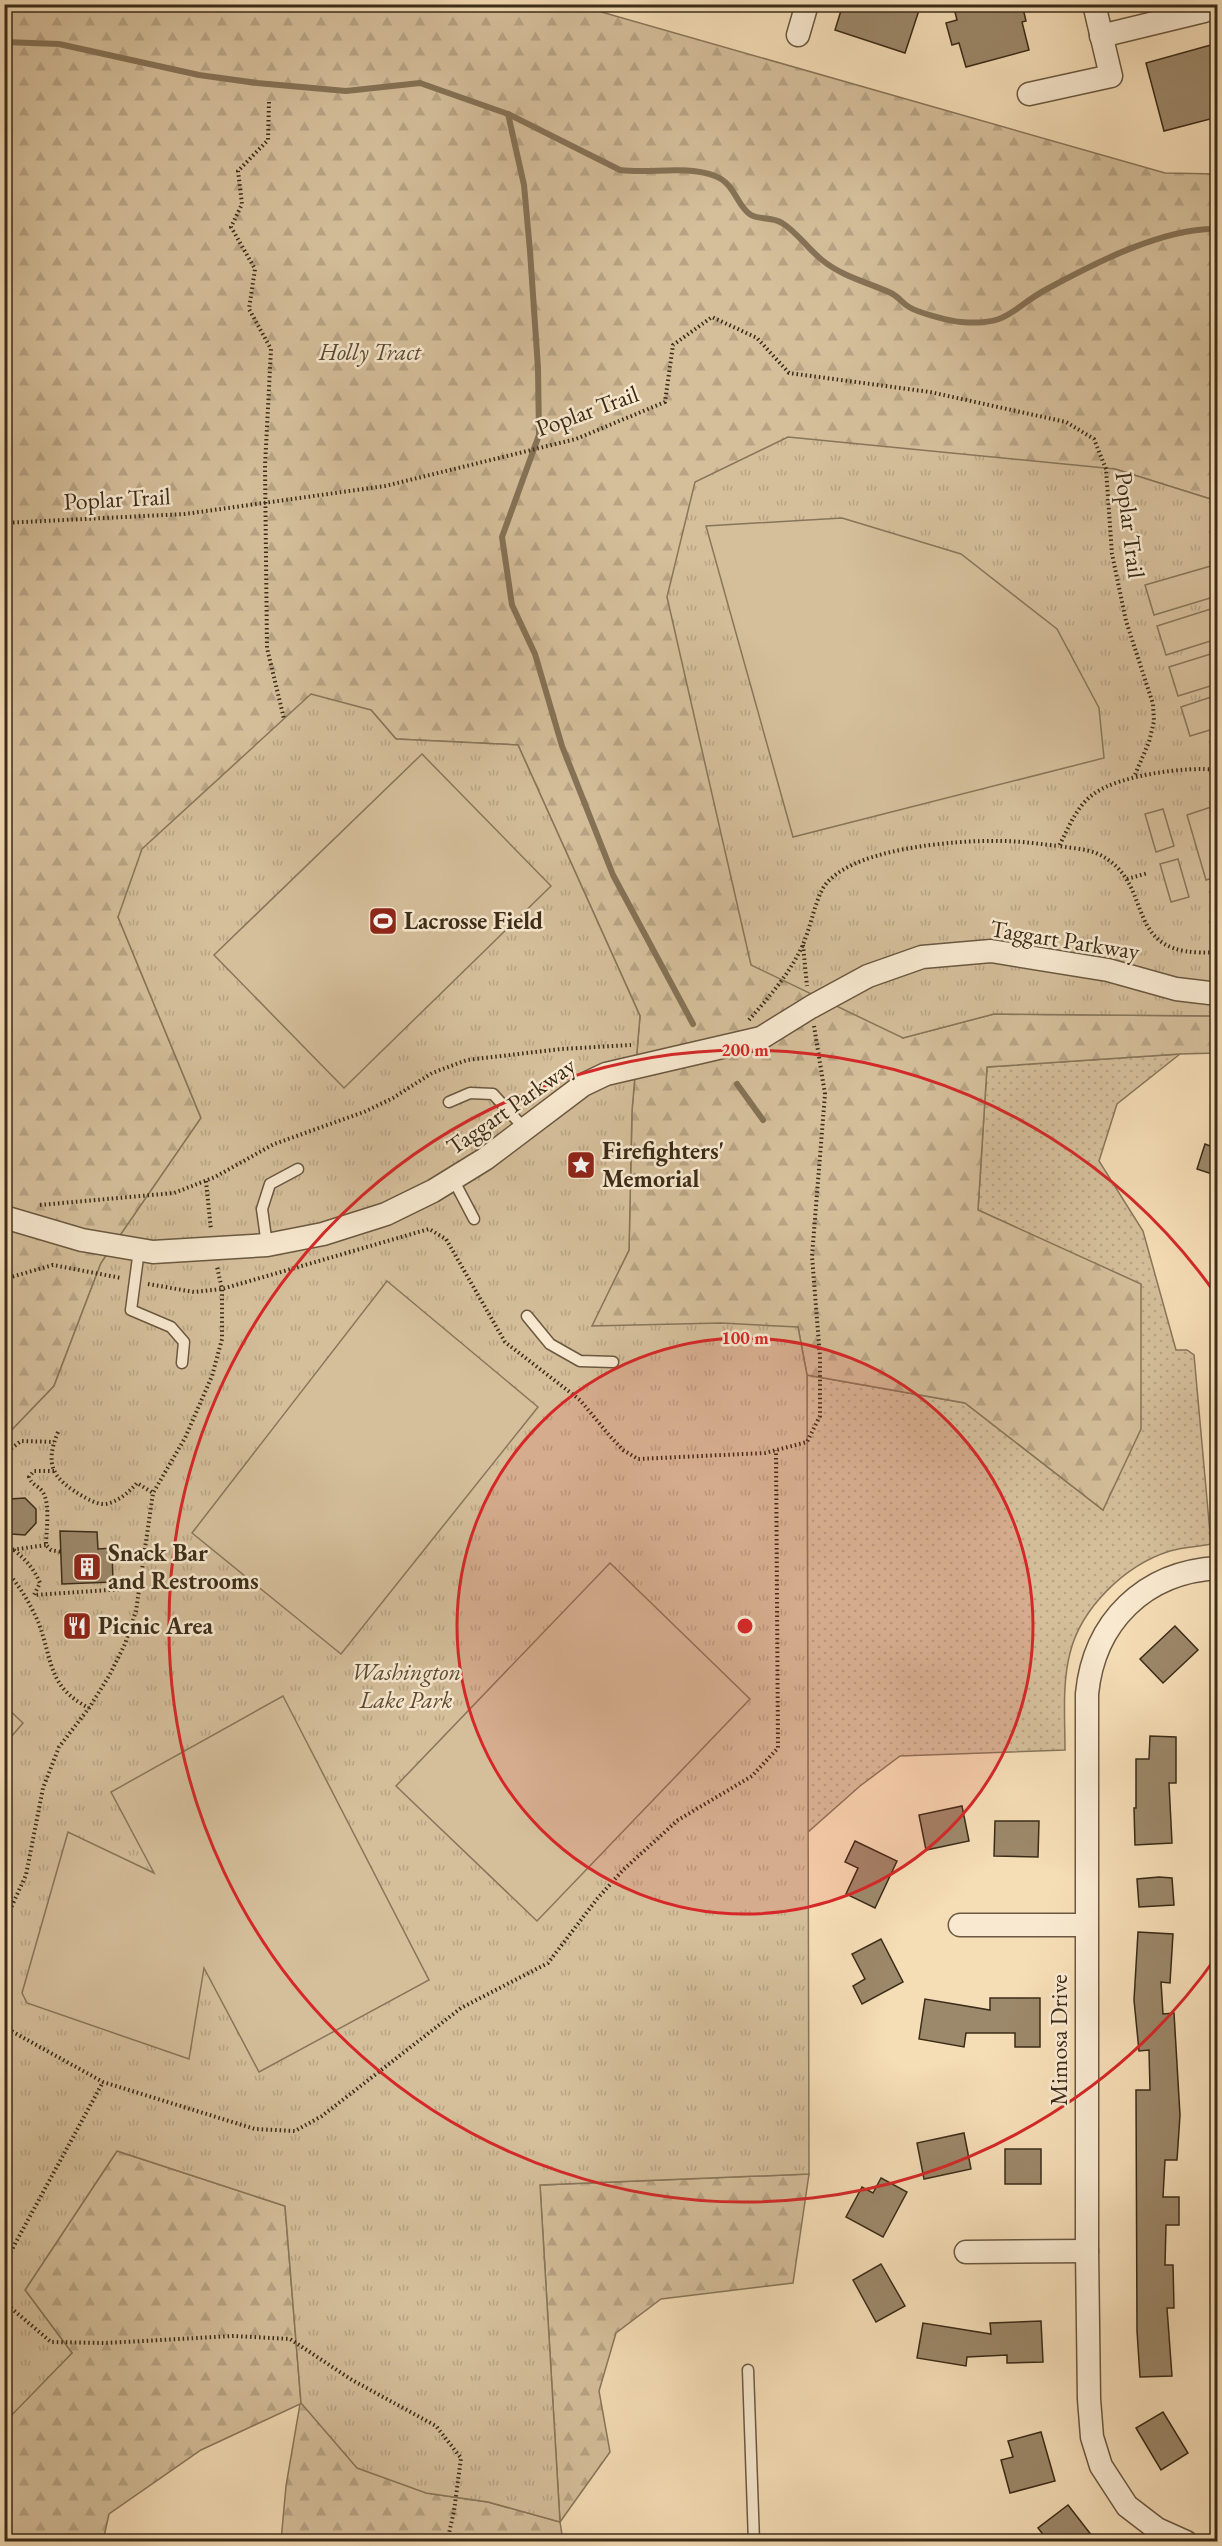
<svg xmlns="http://www.w3.org/2000/svg" width="1222" height="2546" viewBox="0 0 1222 2546" font-family="'EB Garamond',serif">
<defs>
<pattern id="grass-dots" width="8" height="8" patternUnits="userSpaceOnUse" patternTransform="scale(1.5)"><rect width="8" height="8" fill="#d5bf9b"/><path d="M2 2h.1M6 6h.1" fill="none" stroke="#b8a485" stroke-width="1.8" stroke-linecap="round"/></pattern>
<pattern id="forest-firs" width="22" height="20" patternUnits="userSpaceOnUse" patternTransform="scale(1.5)"><rect width="22" height="20" fill="#d5bf9b"/><path d="M5 1l3.5 6h-7zM16 11l3.5 6h-7z" fill="#b8a485"/></pattern>
<pattern id="park-tufts" width="24" height="20" patternUnits="userSpaceOnUse" patternTransform="scale(1.5)"><rect width="24" height="20" fill="#d5bf9b"/><path d="M3 7l-1-3M5 7V3M7 7l1-3M15 17l-1-3M17 17v-4M19 17l1-3" fill="none" stroke="#b8a485"/></pattern>
</defs>
<rect width="100%" height="100%" fill="#f5ddb6"/>
<filter id="stains"><feTurbulence type="fractalNoise" baseFrequency=".00333" numOctaves="4"/><feColorMatrix values="0 0 0 0 .2 0 0 0 0 .09 0 0 0 0 .02 0 0 0 .5 -.17"/></filter>
<radialGradient id="worn" r=".72"><stop offset=".6" stop-color="#630" stop-opacity="0"/><stop offset="1" stop-color="#630" stop-opacity=".3"/></radialGradient>
<!-- grass -->
<path fill="url(#grass-dots)" stroke="#88765a" stroke-width="1.5" d="M1180,1054L1117,1104L1099,1161L1143,1231L1176,1350H1187L1194,1355L1211,1544C1197,1547 1183,1547 1170,1551C1125,1565 1081,1608 1070,1653C1062,1684 1065,1718 1065,1750L900,1756L860,1786L808,1832L807,1375L965,1403L1103,1510L1141,1285L978,1210L987,1067Z"/>
<!-- forest -->
<g fill="url(#forest-firs)" stroke="#88765a" stroke-width="1.5">
<path d="M5,5H577L1165,173L1217,174V501L1115,469H1106L903,1038L994,1014L1217,1016V1053L1180,1054L987,1067L978,1210L1141,1284V1429L1103,1510L965,1403L807,1375L798,1327L591,1326L629,1250L632,1111L640,1016L518,745L396,739L371,710L118,917L201,1118L101,1263L54,1386L5,1437Z"/>
<path d="M117,2151L285,2206L301,2403L426,2493L488,2502L560,2522L540,2185L809,2174L793,2283L661,2299L616,2333L599,2391L610,2452L560,2522L563,2541H281L286,2486L300,2404L201,2450L109,2514L103,2541H5L4,2422L72,2353L25,2290Z"/>
</g>
<!-- park -->
<g fill="url(#park-tufts)" stroke="#88765a" stroke-width="1.5">
<path d="M788,437L1115,469L1217,501V1016L994,1014L903,1038L751,965L667,597L695,482Z"/>
<path d="M311,694L371,710L396,739L518,745L640,1016L632,1111L629,1250L592,1326L721,1323L798,1327L807,1375L809,2174L540,2185L560,2522L488,2502L426,2493L357,2468L301,2403L285,2206L117,2151L25,2290L72,2353L5,2422V1437L54,1386L101,1263L201,1118L118,917L142,849Z"/>
</g>
<!-- garden -->
<g fill="#d5bf9b" stroke="#88765a" stroke-width="1.5">
<path d="M842,518L961,554L1057,629L1099,708L1104,758L793,837L706,526Z"/>
<path d="M1211,566L1217,586V596L1154,615L1145,585Z"/>
<path d="M1217,607V639L1166,655L1157,626Z"/>
<path d="M1217,652V684L1178,696L1169,667Z"/>
<path d="M1217,695V728L1190,736L1181,707Z"/>
<path d="M422,754L551,886L344,1088L214,955Z"/>
<path d="M1217,805V877L1206,880L1187,815Z"/>
<path d="M1163,809L1174,846L1156,852L1145,814Z"/>
<path d="M1178,859L1189,897L1171,902L1160,864Z"/>
<path d="M387,1281L538,1407L341,1654L192,1533Z"/>
<path d="M610,1563L750,1699L537,1921L396,1786Z"/>
<path d="M283,1696L429,1980L259,2072L204,1968L189,2059L27,2003L22,1993L68,1832L154,1873L111,1792Z"/>
<path d="M5,1706L23,1723L5,1744Z"/>
</g>
<g fill="none" stroke-linecap="round" stroke-linejoin="round">
<!-- stream -->
<g stroke="#857256" stroke-width="6">
<path d="M4,42L59,44L199,75L257,83L346,91L420,83L508,114L620,170C651,174 686,165 715,176C735,183 737,207 751,215C760,220 773,217 782,223C797,232 808,249 822,260C843,277 867,282 891,293C899,297 902,303 909,307C919,313 949,321 961,322C1010,326 1010,309 1047,289C1093,264 1164,227 1218,229"/>
<path d="M508,114L524,185L530,251L538,368L539,435L502,537L512,605L535,654L562,746L613,875L693,1024"/>
<path d="M737,1084L763,1120"/>
</g>
</g>
<!-- building -->
<g fill="#9c886a" stroke="#3b2c18" stroke-width="1.5">
<path d="M843,4H921L905,53L835,30Z"/>
<path d="M953,4H1022L1026,21L1022,22L1029,50L966,67L959,43L952,45L946,23L957,20Z"/>
<path d="M1218,43V117L1164,131L1146,63Z"/>
<path d="M1205,1144L1218,1149V1176L1197,1169Z"/>
<path d="M25,1498L36,1509V1523L25,1535L11,1534L4,1528V1504L9,1499Z"/>
<path d="M60,1531L97,1532L98,1549L112,1548L113,1582L62,1584Z"/>
<path d="M1175,1626L1198,1650L1163,1683L1140,1659Z"/>
<path d="M1150,1736L1176,1737V1783H1169L1172,1843L1135,1845L1134,1808H1136V1759H1149Z"/>
<path d="M962,1806L969,1841L926,1850L919,1815Z"/>
<path d="M995,1821H1039L1038,1857L994,1856Z"/>
<path d="M855,1841L897,1861L875,1908L846,1894L858,1868L845,1862Z"/>
<path d="M1159,1877L1172,1878L1174,1905L1139,1907L1137,1879Z"/>
<path d="M1138,1932L1173,1934L1170,1983L1161,1982L1163,2014L1174,2013L1180,2115L1177,2160H1165L1163,2197H1179V2225H1166L1165,2265H1173L1174,2308H1167L1172,2376L1140,2377L1137,2331L1136,2090H1150L1149,2050L1139,2051L1134,2000Z"/>
<path d="M881,1939L903,1982L862,2004L853,1986L865,1979L852,1954Z"/>
<path d="M990,1998H1040V2047H1015V2033H966L964,2047L919,2039L925,1999L990,2010Z"/>
<path d="M964,2133L971,2169L924,2179L917,2143Z"/>
<rect x="1005" y="2149" width="36" height="35"/>
<path d="M881,2178L907,2192L883,2237L846,2217L862,2187L873,2193Z"/>
<path d="M881,2264L905,2306L876,2322L853,2280Z"/>
<path d="M1041,2321L1043,2362L1007,2363V2355L967,2357L966,2366L917,2358L923,2323L991,2334L990,2323Z"/>
<path d="M1163,2412L1188,2453L1161,2470L1136,2428Z"/>
<path d="M1041,2432L1055,2481L1010,2493L1001,2460L1013,2457L1008,2441Z"/>
<path d="M1068,2505L1096,2541H1048L1038,2528Z"/>
</g>
<g fill="none" stroke-linecap="round" stroke-linejoin="round">
<!-- lane casing -->
<g stroke="#6a5840" stroke-width="13">
<g id="lane">
<path d="M449,1102L470,1093L493,1094L525,1129"/>
<path d="M453,1179L474,1219"/>
<path d="M267,1245L262,1209L270,1184L298,1169"/>
<path d="M139,1250L131,1310L171,1327L184,1342L182,1363"/>
<path d="M527,1316L550,1344L580,1361L613,1362"/>
<path d="M748,2370L754,2542"/>
</g>
</g>
<!-- street casing -->
<g stroke="#6a5840" stroke-width="25">
<g id="street">
<path d="M798,35L807,4"/>
<path d="M1101,36L1204,11"/>
<path d="M1029,94L1111,76L1094,4"/>
<path d="M4,1217L82,1240L153,1252L267,1245L323,1234L386,1214L433,1191L485,1159L583,1085L606,1074L761,1038L811,1007L868,976L922,957L991,951L1108,970L1176,989L1218,994"/>
<path d="M960,1925H1085"/>
<path d="M966,2252L1087,2251"/>
<path d="M1186,2542L1157,2529L1127,2506L1101,2466L1092,2437L1089,2399L1087,2251V1694C1094,1622 1144,1572 1218,1568"/>
</g>
</g>
<!-- path -->
<g stroke="#3b2c18" stroke-width="4" stroke-dasharray="1.5 3" stroke-linecap="butt">
<path d="M269,102L268,140L238,171L242,204L231,227L255,269L249,309L271,349L265,466L267,648L284,719"/>
<path d="M4,523L185,514L385,486L576,439L665,402L673,345L712,317L757,338L789,373L930,392L1066,422L1094,439L1106,469L1112,554L1126,621L1153,704L1154,721L1149,742L1134,777"/>
<path d="M1218,770C1187,766 1121,775 1095,793C1077,805 1069,827 1059,846C1071,848 1086,849 1096,853C1161,882 1115,960 1218,952"/>
<path d="M1127,879L1148,873"/>
<path d="M803,945L807,986"/>
<path d="M749,1020C769,997 792,971 804,942C811,925 814,906 822,890C844,848 957,840 1000,841C1020,841 1040,844 1059,846"/>
<path d="M206,1181L211,1230"/>
<path d="M40,1205L174,1193L215,1177L274,1144L364,1112L393,1098L432,1073L467,1060L561,1049L631,1045"/>
<path d="M4,1279L53,1265L121,1278"/>
<path d="M148,1284L194,1292L222,1289L429,1229L446,1239L505,1342L580,1400L609,1435L623,1450L638,1459L765,1453L807,1442L820,1416V1357L812,1256L825,1094L814,1026"/>
<path d="M58,1432C44,1466 53,1479 84,1497C89,1500 99,1505 106,1504C119,1501 129,1492 137,1483L153,1493"/>
<path d="M4,1454L21,1441L54,1442"/>
<path d="M54,1471H34L29,1477C32,1485 37,1485 42,1491C51,1503 46,1531 46,1545L51,1550L61,1552"/>
<path d="M14,1550C26,1560 34,1569 40,1583L34,1595L139,1588"/>
<path d="M4,1551L46,1545"/>
<path d="M4,1569C19,1584 31,1605 39,1624C53,1662 48,1687 89,1708"/>
<path d="M4,1923L26,1875L43,1788L59,1747L89,1708L109,1676L125,1644L136,1611L153,1493L185,1438L212,1376L222,1339V1289L217,1267"/>
<path d="M4,2027L103,2082L255,2129L295,2131L322,2116L461,2008L548,1963L597,1899L623,1870L678,1820L752,1776L778,1748L776,1450"/>
<path d="M4,2264L103,2082"/>
<path d="M4,2302L51,2342L105,2343L234,2336L290,2339L352,2380L436,2426L461,2458L454,2511L447,2542"/>
</g>
<!-- lane -->
<use href="#lane" stroke="#f8e9d0" stroke-width="10"/>
<!-- street -->
<use href="#street" stroke="#f8e9d0" stroke-width="22"/>
</g>
<!-- distance rings -->
<circle cx="745" cy="1626" r="288" fill="#d62828" fill-opacity=".12"/>
<g fill="none" stroke="#d62828" stroke-width="3">
<circle cx="745" cy="1626" r="288"/>
<path d="M1217 1956A576 576 0 1 1 1217 1296"/>
</g>
<!-- icons -->
<defs>
<g id="stadium-square" transform="scale(1.5)"><rect x="-9" y="-9" width="18" height="18" rx="4" fill="#8f2418" stroke="#f8e9d0"/><path d="M0-5a6.5 5 0 1 0 0 10a6.5 5 0 1 0 0-10ZM-3.5-1.8h7v3.6h-7Z" fill="#fff"/></g>
<g id="sight-square" transform="scale(1.5)"><rect x="-9" y="-9" width="18" height="18" rx="4" fill="#8f2418" stroke="#f8e9d0"/><path d="M0-6L1.8-2.2L6-1.7L2.9 1.2L3.7 5.4L0 3.3L-3.7 5.4L-2.9 1.2L-6-1.7L-1.8-2.2Z" fill="#fff"/></g>
<g id="building-square" transform="scale(1.5)"><rect x="-9" y="-9" width="18" height="18" rx="4" fill="#8f2418" stroke="#f8e9d0"/><path d="M-4-6H4V6H1V3H-1V6H-4ZM-2.5-4.3h1.7v1.8h-1.7ZM.8-4.3h1.7v1.8H.8ZM-2.5-1h1.7V.8h-1.7ZM.8-1h1.7V.8H.8Z" fill="#fff"/></g>
<g id="restaurant-square" transform="scale(1.5)"><rect x="-9" y="-9" width="18" height="18" rx="4" fill="#8f2418" stroke="#f8e9d0"/><path d="M-5-6h1v4h1v-4h1v4h1v-4h1v5L-1.5 .5V6h-2V.5L-5-1ZM5-6V6H3V1.5H1.5Q1.5-4 5-6Z" fill="#fff"/></g>
</defs>
<g fill-rule="evenodd">
<use href="#stadium-square" x="383" y="921"/>
<use href="#sight-square" x="581" y="1165"/>
<use href="#building-square" x="87" y="1567"/>
<use href="#restaurant-square" x="77" y="1626"/>
</g>
<g text-anchor="middle" stroke-width="5" stroke-linejoin="round" paint-order="stroke">
<!-- park labels -->
<g font-size="24" font-style="italic" fill="#5a4932" stroke="#f8e9d0">
<text x="370" y="360">Holly Tract</text>
<text x="406" y="1680">Washington<tspan x="406" dy="28">Lake Park</tspan></text>
</g>
<!-- street labels -->
<g font-size="24" fill="#3b2c18" stroke="#f8e9d0">
<text transform="translate(587 411) rotate(-20)" y="8">Poplar Trail</text>
<text transform="translate(117 499) rotate(-3)" y="8">Poplar Trail</text>
<text transform="translate(1130 525) rotate(83)" y="8">Poplar Trail</text>
<text transform="translate(1065 940) rotate(9)" y="8">Taggart Parkway</text>
<text transform="translate(511 1106) rotate(-35)" y="8">Taggart Parkway</text>
<text transform="translate(1059 2040) rotate(-90)" y="8">Mimosa Drive</text>
</g>
<!-- poi labels -->
<g font-size="24" font-weight="bold" fill="#3b2c18" stroke="#f8e9d0" text-anchor="start">
<text x="404" y="929">Lacrosse Field</text>
<text x="602" y="1159">Firefighters'<tspan x="602" dy="28">Memorial</tspan></text>
<text x="108" y="1561">Snack Bar<tspan x="108" dy="28">and Restrooms</tspan></text>
<text x="98" y="1634">Picnic Area</text>
</g>
</g>
<circle cx="745" cy="1626" r="9" fill="#d62828" stroke="#f8e9d0" stroke-width="3"/>
<g font-size="18" text-anchor="middle" font-weight="bold" fill="#d62828" stroke="#f8e9d0" stroke-width="5" stroke-linejoin="round" paint-order="stroke">
<text x="745" y="1056">200 m</text>
<text x="745" y="1344">100 m</text>
</g>
<!-- margin -->
<rect width="1222" height="2546" fill="none" stroke="#f5ddb6" stroke-width="24"/>
<rect x="6" y="6" width="1210" height="2534" fill="none" stroke="#3b2c18" stroke-width="3"/>
<rect x="12" y="12" width="1198" height="2522" fill="none" stroke="#3b2c18" stroke-width="1.5"/>
<rect width="100%" height="100%" filter="url(#stains)"/>
<rect width="100%" height="100%" fill="url(#worn)"/>
</svg>
